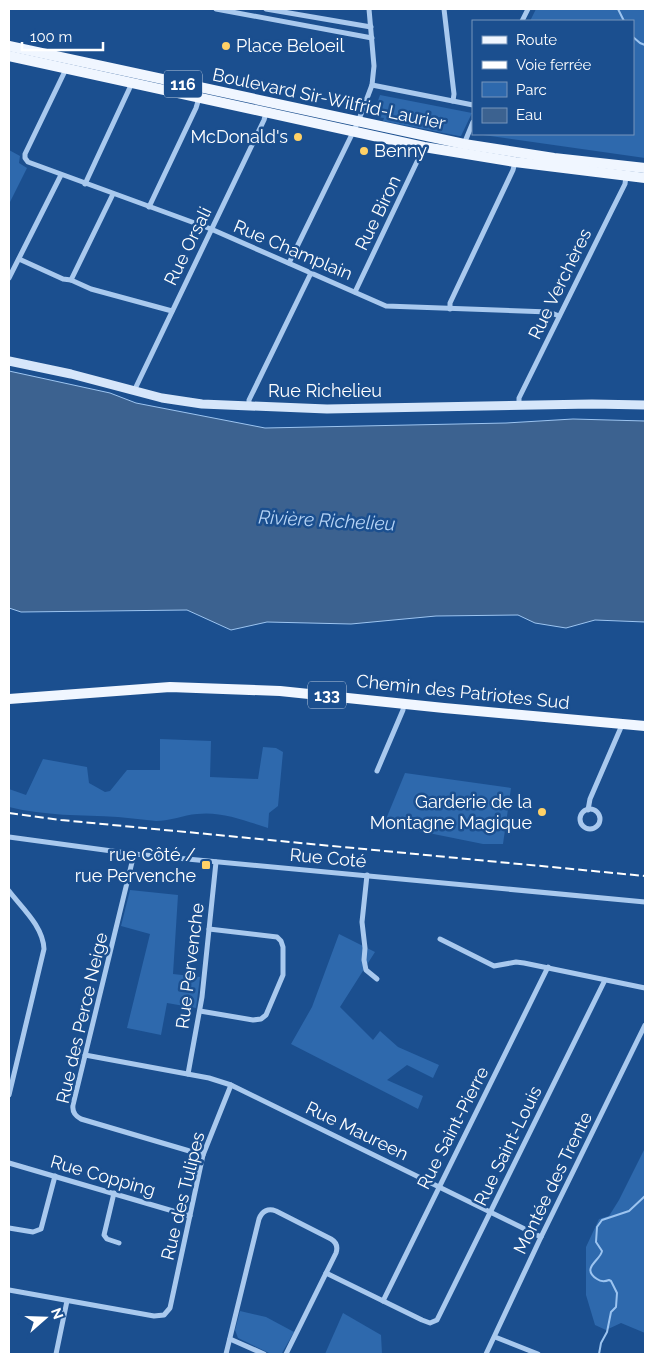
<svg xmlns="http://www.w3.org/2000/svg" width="654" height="1363" viewBox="0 0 654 1363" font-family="Raleway,sans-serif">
<rect width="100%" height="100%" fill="#1b4f8f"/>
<!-- green -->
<g fill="#2e69ad">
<path d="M536,9H645V158L476,134H633V21H530Z"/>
<path d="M380,95L472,113L461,136H459L383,121L384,118L376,117L374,112Z"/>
<path d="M9,150L20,156L19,163L27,168L9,204Z"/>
<path d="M160,739L211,741L210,777L258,779L263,747L276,748L283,752L278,806L269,813L268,828C246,821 221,811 197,814C183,815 171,821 156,821C144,820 131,818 118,817C81,815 45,816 9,807V789L26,795L43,759L87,767L89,783L105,792L110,791L127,770H160Z"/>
<path d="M405,773L511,788L503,844H483L384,824Z"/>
<path d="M130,890L178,895L173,974L200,977L196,1008L167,1003L161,1035L127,1028L150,934L121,926Z"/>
<path d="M339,934L375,952L340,1007L373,1040L380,1031L398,1047L439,1065L433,1078L407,1065L387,1080L423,1096L418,1109L291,1044L312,1007Z"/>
<path d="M645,1148V1333L621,1323L606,1330L595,1325L586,1295V1247L599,1219L609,1216L619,1200Z"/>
<path d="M240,1311L266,1317L294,1332L282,1353L271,1354L238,1338L235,1330Z"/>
<path d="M343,1313L381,1335L382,1354H325Z"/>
</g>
<!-- water -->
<path fill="#3c6290" stroke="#9cc4f0" d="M9,371L110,393L136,403L265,428L506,423L573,419L645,421V622L595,620L566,628L535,623L518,615L436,616L351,624L267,622L231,630L187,610L21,612L9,608Z"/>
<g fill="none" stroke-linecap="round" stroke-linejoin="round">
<!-- stream -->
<g stroke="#9cc4f0" stroke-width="2">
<path d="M618,9L624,21"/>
<path d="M633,37L640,43L645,45"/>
<path d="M599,1354L601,1343L607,1332L611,1312L616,1307L617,1293L611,1281L609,1280C604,1282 601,1282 597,1279C580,1268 601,1260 602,1251L596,1242L597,1227L602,1220L629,1211L645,1196"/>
</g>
<!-- street -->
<g stroke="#a9c9ee" stroke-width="5">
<path d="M216,9L372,38"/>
<path d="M266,9L371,27"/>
<path d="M444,9L454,94L453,101"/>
<path d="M522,21L528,9"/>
<path d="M66,69L25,154V158L28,162L211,229L386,306L549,312L559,316"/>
<path d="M372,85L473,105"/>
<path d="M464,144L473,122"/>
<path d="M85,184L132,83"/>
<path d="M149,207L196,108L199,98"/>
<path d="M19,259L63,279L71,280L91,289L172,311"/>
<path d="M289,263L358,122L372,85L374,66L369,9"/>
<path d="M9,278L61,175"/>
<path d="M71,280L113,194"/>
<path d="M355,292L424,147"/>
<path d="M450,309V303L513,170L515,162"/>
<path d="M134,391L264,120L266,113"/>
<path d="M519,405V398L611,212L625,184L626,176"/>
<path d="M249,406V400L311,273"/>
<path d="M377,771L403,710L404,703"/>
<circle cx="590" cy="819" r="10"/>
<path d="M588,810L590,799L622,725"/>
<path d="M9,837L134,854L645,902"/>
<path d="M134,854L73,1105C72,1112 75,1116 81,1119L203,1155"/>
<path d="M367,875L362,922L365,948L364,960L366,970L377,979"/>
<path d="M9,891C22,908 43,926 44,949L9,1095"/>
<path d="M440,939L494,966L516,962L524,963L645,988"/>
<path d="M200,1011L253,1020L261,1019L266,1015L283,975V947L281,941L277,937L209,929"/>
<path d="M85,1055L209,1078L231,1085L541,1237"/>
<path d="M188,1074L202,997L216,862"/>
<path d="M9,1163L190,1216"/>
<path d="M114,1193L104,1235L107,1239L119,1243"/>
<path d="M9,1228L33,1232L41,1229L55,1176"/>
<path d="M326,1273L422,1320L430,1323L437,1320L605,980"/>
<path d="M9,1290L154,1316L164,1315L170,1308L203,1155L231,1085"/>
<path d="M383,1301L548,967"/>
<path d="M495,1337L538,1354"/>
<path d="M230,1339L264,1354"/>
<path d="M56,1354L67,1301"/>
<path d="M226,1354L259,1219C262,1211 268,1208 276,1211L331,1239C336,1242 338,1247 336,1253L286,1354"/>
<path d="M486,1354L541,1237L645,1025"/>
</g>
<!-- secondary -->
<path stroke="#d6e6fa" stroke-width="9" d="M9,361L71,374L162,398L202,404L327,409L592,404L645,405"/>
<!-- primary -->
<g stroke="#f0f6ff" stroke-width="10">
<path d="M9,46L464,144L554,158L645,168"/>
<path d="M9,56L424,147L515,162L645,178"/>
<path d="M9,699L170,687L280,691L444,708L645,726"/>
</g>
<!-- rail -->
<path stroke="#fff" stroke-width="2" stroke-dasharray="9 4" stroke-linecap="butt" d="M9,813L61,820L645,876"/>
</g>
<!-- markers -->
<g fill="#ffd166" stroke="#1b4f8f" stroke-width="2">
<circle cx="226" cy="46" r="5"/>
<circle cx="298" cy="137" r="5"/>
<circle cx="364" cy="151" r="5"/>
<circle cx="542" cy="812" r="5"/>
<rect x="201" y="860" width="10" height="10" rx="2.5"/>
</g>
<g text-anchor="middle" stroke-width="5" stroke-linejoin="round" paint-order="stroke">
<!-- shield labels -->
<g fill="#1b4f8f" stroke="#bbcadd" stroke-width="1">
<rect x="164" y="70.5" width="38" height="27" rx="4"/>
<rect x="308" y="681.5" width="38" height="27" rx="4"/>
</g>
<g font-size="16" font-weight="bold" fill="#fff">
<text x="183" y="90">116</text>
<text x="327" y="701">133</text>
</g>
<!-- poi labels -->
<g font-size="18" fill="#fff" stroke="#1b4f8f" text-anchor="end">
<text x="236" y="52" text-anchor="start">Place Beloeil</text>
<text x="288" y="143">McDonald's</text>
<text x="374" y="157" text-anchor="start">Benny</text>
<text x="532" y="808">Garderie de la<tspan x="532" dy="21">Montagne Magique</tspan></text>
<text x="196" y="861">rue Côté /<tspan x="196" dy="21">rue Pervenche</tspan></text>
</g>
<!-- street labels -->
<g font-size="18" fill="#fff" stroke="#1b4f8f">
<text transform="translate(329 99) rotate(12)" y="6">Boulevard Sir-Wilfrid-Laurier</text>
<text transform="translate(378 213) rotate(-64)" y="6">Rue Biron</text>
<text transform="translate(188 246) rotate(-64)" y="6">Rue Orsali</text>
<text transform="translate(293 250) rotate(23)" y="6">Rue Champlain</text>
<text transform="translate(560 284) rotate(-64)" y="6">Rue Verchères</text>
<text x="325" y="397">Rue Richelieu</text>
<text transform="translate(463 692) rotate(6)" y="6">Chemin des Patriotes Sud</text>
<text transform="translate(328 858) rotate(5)" y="6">Rue Coté</text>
<text transform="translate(190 966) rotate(-83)" y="6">Rue Pervenche</text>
<text transform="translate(82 1018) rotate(-77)" y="6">Rue des Perce Neige</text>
<text transform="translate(453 1128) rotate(-63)" y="6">Rue Saint-Pierre</text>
<text transform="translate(357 1131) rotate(26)" y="6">Rue Maureen</text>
<text transform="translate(508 1146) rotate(-64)" y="6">Rue Saint-Louis</text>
<text transform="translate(103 1176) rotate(16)" y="6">Rue Copping</text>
<text transform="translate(553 1183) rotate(-64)" y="6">Montée des Trente</text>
<text transform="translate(183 1196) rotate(-76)" y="6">Rue des Tulipes</text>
</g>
<!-- water labels -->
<g font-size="19" font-style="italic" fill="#b5d3f5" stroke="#1b4f8f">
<text transform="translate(327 520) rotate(3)" y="7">Rivière Richelieu</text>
</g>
</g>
<!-- border -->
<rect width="654" height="1363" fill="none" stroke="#ffffff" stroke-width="20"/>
<!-- legend -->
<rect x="472" y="20" width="162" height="115" fill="#1b4f8f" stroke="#7695bc"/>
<rect x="482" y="36" width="25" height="8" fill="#f0f6ff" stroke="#7695bc"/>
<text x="516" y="45" font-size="15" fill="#ffffff">Route</text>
<rect x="482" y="61" width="25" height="8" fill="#ffffff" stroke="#7695bc"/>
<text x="516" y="70" font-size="15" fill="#ffffff">Voie ferrée</text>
<rect x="482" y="82" width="25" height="15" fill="#2e69ad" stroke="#7695bc"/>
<text x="516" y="95" font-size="15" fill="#ffffff">Parc</text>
<rect x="482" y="108" width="25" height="15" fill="#3c6290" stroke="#7695bc"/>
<text x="516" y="120" font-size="15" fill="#ffffff">Eau</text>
<!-- north arrow -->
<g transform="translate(45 1318) rotate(70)" stroke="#1b4f8f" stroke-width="4" paint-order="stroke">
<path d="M0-4L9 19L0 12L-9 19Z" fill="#ffffff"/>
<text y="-8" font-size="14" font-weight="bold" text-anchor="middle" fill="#ffffff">N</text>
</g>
<!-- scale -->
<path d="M22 42v8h81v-8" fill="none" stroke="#ffffff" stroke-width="2.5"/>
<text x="30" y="42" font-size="15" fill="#ffffff" stroke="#1b4f8f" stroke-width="4" paint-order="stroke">100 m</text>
</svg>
